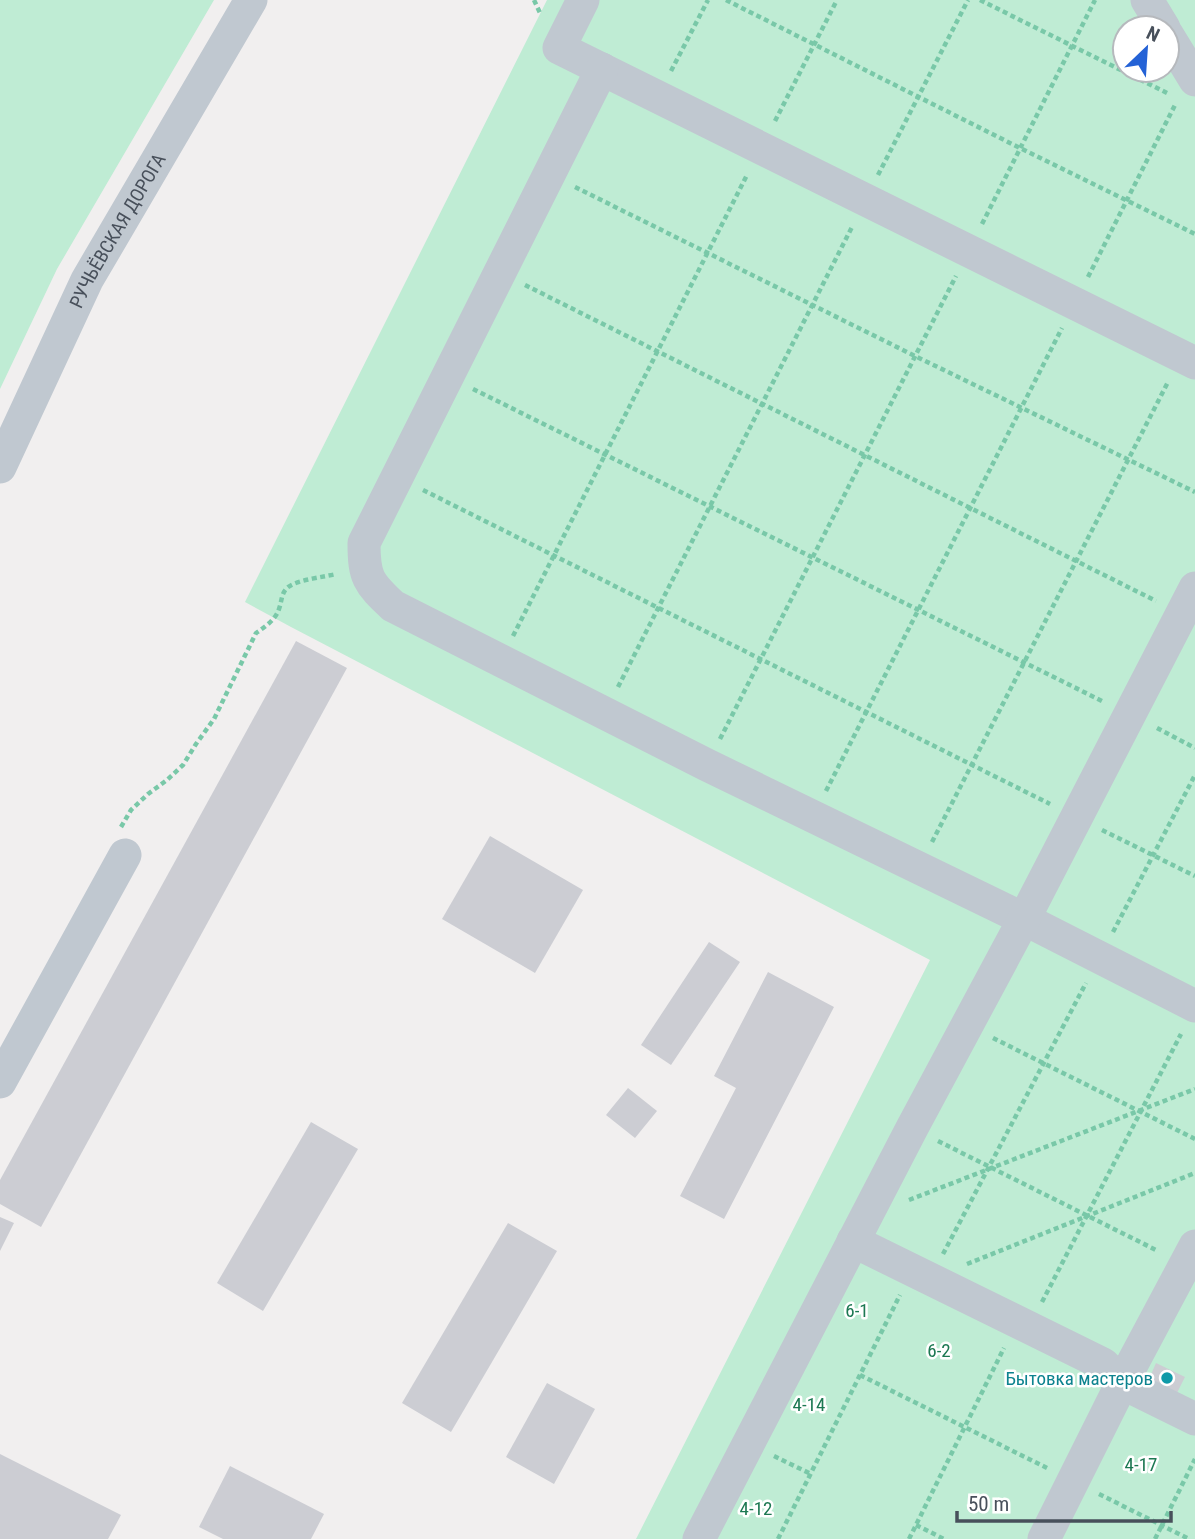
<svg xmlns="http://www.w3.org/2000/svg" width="1195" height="1539" viewBox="0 0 1195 1539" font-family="'Roboto Condensed',sans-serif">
<rect width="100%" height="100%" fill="#f1efef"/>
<!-- green -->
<g fill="#bfecd4" fill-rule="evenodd">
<path d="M0,0H214L57,269L0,389Z"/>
<path d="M547,0H1195V1539H636L930,960L291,627L245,602ZM1125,28H1167V70H1125Z"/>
</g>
<!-- building -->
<g fill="#cccdd3">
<path d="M296,641L347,668L41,1227L0,1204V1180Z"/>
<path d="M490,836L583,890L535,973L442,919Z"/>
<path d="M709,942L740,962L671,1065L641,1045Z"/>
<path d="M768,972L834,1007L724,1219L680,1196L736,1088L714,1076Z"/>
<path d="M628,1088L657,1111L635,1138L606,1115Z"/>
<path d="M311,1122L358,1149L263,1311L217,1283Z"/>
<path d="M0,1217L14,1223L0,1251Z"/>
<path d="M508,1223L557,1251L451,1432L402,1403Z"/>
<path d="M1156,1363L1185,1377L1177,1393L1149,1379Z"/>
<path d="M547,1383L595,1409L554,1484L506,1457Z"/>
<path d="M0,1454L121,1515L108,1539H0Z"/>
<path d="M230,1466L324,1514L311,1539H223L199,1527Z"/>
</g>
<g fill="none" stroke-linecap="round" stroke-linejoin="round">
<!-- path -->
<g stroke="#79c8a8" stroke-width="4.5" stroke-dasharray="5 3.5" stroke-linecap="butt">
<path d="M534,0L541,15"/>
<path d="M726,0L1020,148L1195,234"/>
<path d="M980,0L1167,93"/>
<path d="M671,71L708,0"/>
<path d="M775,121L837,0"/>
<path d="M878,175L968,0"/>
<path d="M575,187L915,356L1195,492"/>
<path d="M982,224L1095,0"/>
<path d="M1088,277L1176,103"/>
<path d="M525,285L1156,601"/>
<path d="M473,389L1102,701"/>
<path d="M423,490L1050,804"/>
<path d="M513,636L747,175"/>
<path d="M618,687L852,227"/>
<path d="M1157,728L1195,748"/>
<path d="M720,739L956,276"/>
<path d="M826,791L1062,328"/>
<path d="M121,827L131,810L148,794L167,780L183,765L196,744L214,719L256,633C265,627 276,619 279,609C282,601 281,594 287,588C295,580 324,577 336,574"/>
<path d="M1102,830L1195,876"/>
<path d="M932,842L1168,382"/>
<path d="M1113,932L1195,775"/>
<path d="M993,1038L1195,1139"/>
<path d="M938,1141L1158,1251"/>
<path d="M909,1200L1195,1089"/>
<path d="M943,1254L1086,983"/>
<path d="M967,1264L1195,1173"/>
<path d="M1042,1302L1181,1034"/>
<path d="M860,1375L1047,1468"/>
<path d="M774,1456L811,1474"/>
<path d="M1099,1494L1189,1539"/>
<path d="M916,1525L944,1539"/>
<path d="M778,1539L900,1295"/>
<path d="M909,1539L1004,1348"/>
<path d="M1155,1539L1195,1459"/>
</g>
<!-- minor -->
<g stroke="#c0c8d0" stroke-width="33">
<path d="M583,0L559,48L1195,363"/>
<path d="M1147,0L1164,28"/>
<path d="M1167,34L1195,80"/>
<path d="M602,69L364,543C364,577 368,583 393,606L707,765L1024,919L1195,1006"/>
<path id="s1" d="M0,467L87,280L251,0"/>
<path d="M0,1082L125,855"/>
<path d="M853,1241L1103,1364L1122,1383L1195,1419"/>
<path d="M699,1539L912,1128L1024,919L1195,588"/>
<path d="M1044,1539L1122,1383L1195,1246"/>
</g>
</g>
<!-- markers -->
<circle fill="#0f9aa8" stroke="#fff" stroke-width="2.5" cx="1167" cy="1378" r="7"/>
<g text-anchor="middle" stroke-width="5" stroke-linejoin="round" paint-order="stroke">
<!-- street labels -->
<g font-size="19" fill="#48505b" stroke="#fff">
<text dy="7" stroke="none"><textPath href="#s1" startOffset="264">РУЧЬЁВСКАЯ ДОРОГА</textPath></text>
</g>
<!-- park labels -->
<g font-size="19" fill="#1c7852" stroke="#fff">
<text x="857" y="1317">6-1</text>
<text x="939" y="1357">6-2</text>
<text x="809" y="1411">4-14</text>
<text x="1141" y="1471">4-17</text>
<text x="756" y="1515">4-12</text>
</g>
<!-- culture labels -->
<g font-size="19" fill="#0d838f" stroke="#fff" text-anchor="end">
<text x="1153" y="1385">Бытовка мастеров</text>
</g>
</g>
<!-- north arrow -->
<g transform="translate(1146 49) rotate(25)"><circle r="33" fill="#ffffff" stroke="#b6b9bd" stroke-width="2"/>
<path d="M0-5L12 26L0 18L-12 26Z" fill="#2462d6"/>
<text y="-10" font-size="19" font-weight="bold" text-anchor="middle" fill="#48505b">N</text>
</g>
<!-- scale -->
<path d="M957 1511v10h214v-10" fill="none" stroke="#48505b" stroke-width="3.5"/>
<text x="968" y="1511" font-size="21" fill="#48505b" stroke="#ffffff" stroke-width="5" paint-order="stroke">50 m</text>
</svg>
